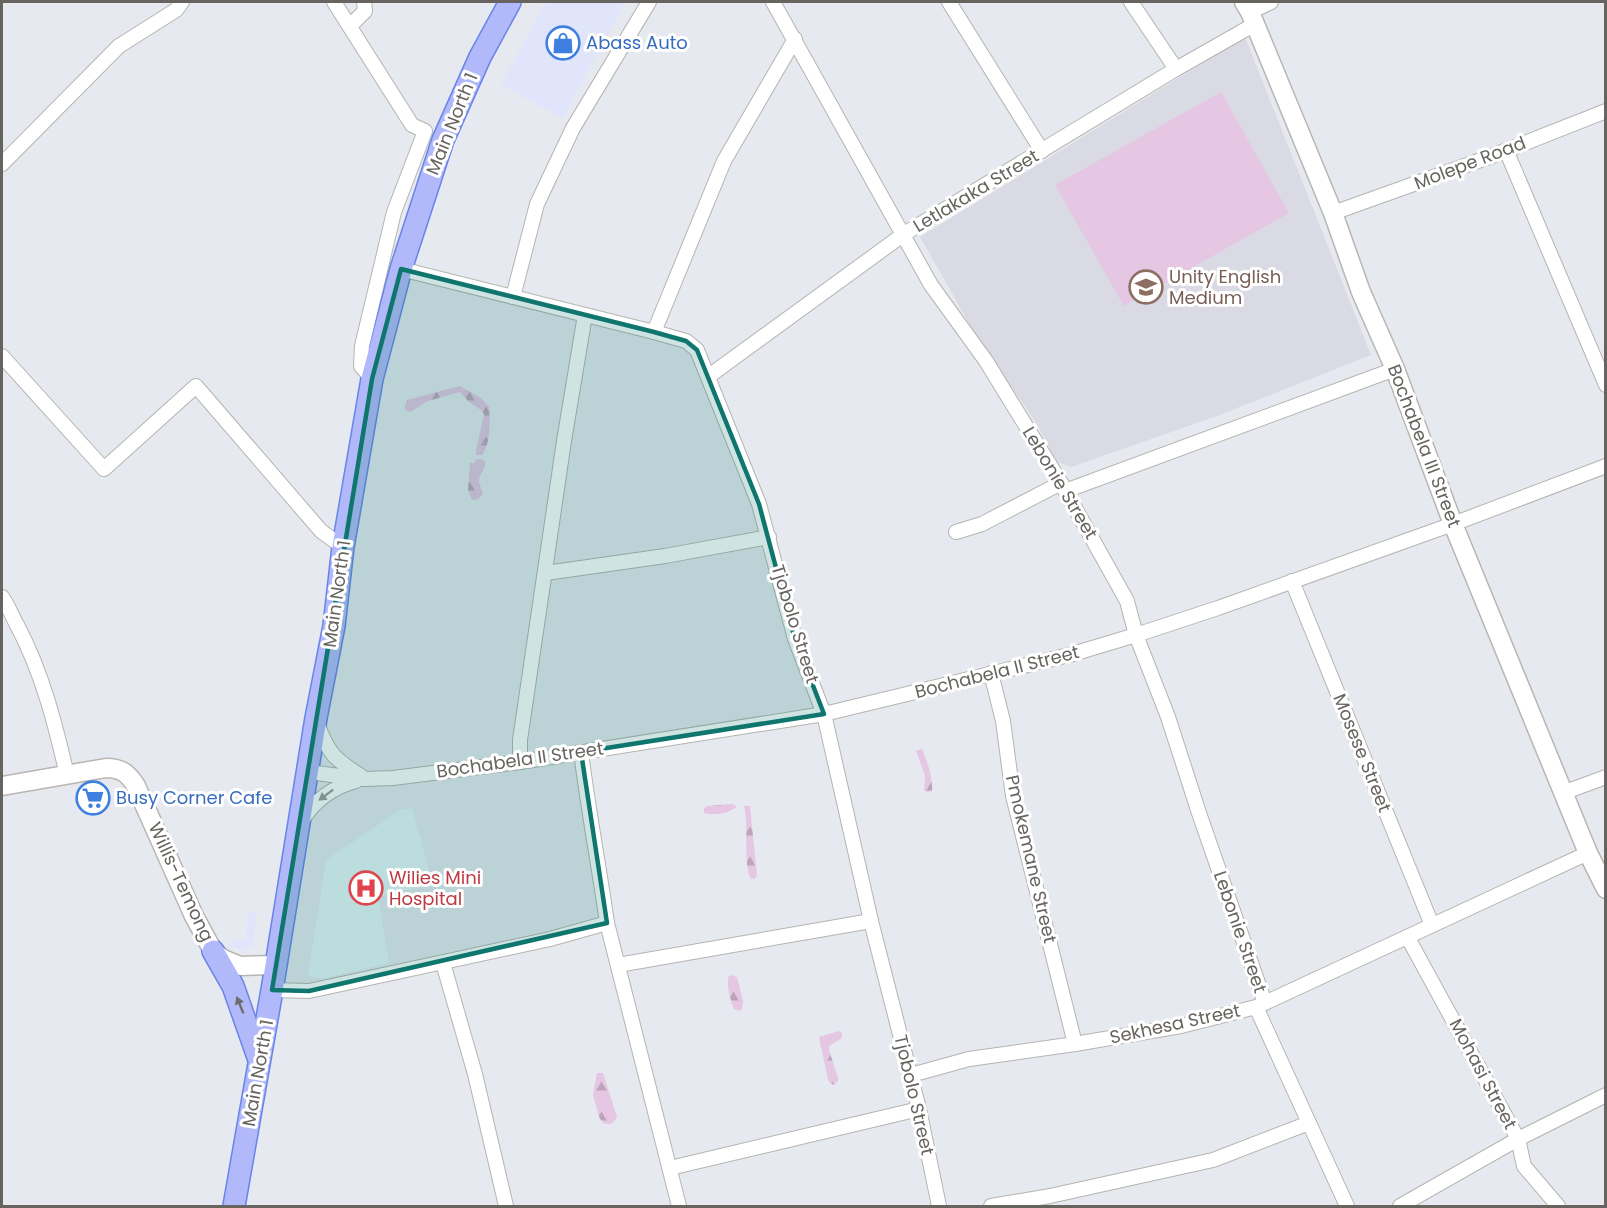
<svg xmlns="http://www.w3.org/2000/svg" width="1607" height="1208" viewBox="0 0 1607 1208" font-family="Poppins,sans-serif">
<defs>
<pattern id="forest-firs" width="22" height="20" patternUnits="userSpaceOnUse" patternTransform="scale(1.5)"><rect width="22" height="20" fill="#e5c6e3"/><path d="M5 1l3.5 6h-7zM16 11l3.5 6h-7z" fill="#bda4bb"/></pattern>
</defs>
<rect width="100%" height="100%" fill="#e7e9f0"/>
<!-- commercial -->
<g fill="#e0e5fc">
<path d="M546,2H625L563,118L501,85Z"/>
<path d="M248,912L256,913L253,945L244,950L229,947L231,939L246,941Z"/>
</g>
<!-- education -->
<path fill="#d9dae3" d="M1245,37L1371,355L1217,416L1071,467L1056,461L1037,424L977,337L920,237Z"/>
<!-- medical -->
<path fill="#e6f7fa" d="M412,808L433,884L378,897L389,963L324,978L308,976L326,860L400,810Z"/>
<!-- forest -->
<g fill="url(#forest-firs)">
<path d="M460,386L481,398L489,407C490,422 491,443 482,455H476V451L484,414L481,410L469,402L460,392L428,401L410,412L404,409L407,400Z"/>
<path d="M477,459H481L485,461C486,470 480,472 479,480C479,485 482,489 483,494L478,499L472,500L468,490L470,463H474Z"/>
<path d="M922,749C927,760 933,778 932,791L927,792L924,790L925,776L916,751Z"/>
<path d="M733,804L737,807C728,813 715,816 704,813V808L707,806Z"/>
<path d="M744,806H750L757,876L754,879H751C743,865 749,826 744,806Z"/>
<path d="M732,975L737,977L743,1001L742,1009L739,1011L734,1009C730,999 727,988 728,977Z"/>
<path d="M839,1031L842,1033V1038L829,1046V1050L838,1078V1081L834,1085L830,1083L828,1079L819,1037Z"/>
<path d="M597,1073H603L617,1117C613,1124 611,1125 603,1123L599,1117L593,1095Z"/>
</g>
<!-- pitch -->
<path fill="#e5c6e3" d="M1221,92L1289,213L1124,306L1055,185Z"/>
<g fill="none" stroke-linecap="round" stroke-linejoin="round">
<!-- street casing -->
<g stroke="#b6b4b0" stroke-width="16">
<g id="street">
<path d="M334,2L412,125L425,131L394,212L362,346L361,366L372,379"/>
<path d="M773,2L931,285L986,361L1061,483L1127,601L1136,635L1168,717L1199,813L1265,1003"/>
<path d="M949,2L1042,151"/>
<path d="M1131,2L1176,69"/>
<path d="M1250,12L1271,2"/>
<path d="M350,26L365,11L364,2"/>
<path d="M1506,150L1606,385"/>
<path d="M2,164L119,46L176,10L182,2"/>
<path d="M1333,213L1492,156L1606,111"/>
<path d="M401,269L654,332L686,341L697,350L759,504L795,639L824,714L871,921L919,1109L939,1206"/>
<path d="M513,297L537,204L573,128L649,2"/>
<path d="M654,332L724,161L795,39"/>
<path d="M2,356L104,469L196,386L321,531L343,547"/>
<path d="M709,376L904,234L1176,69L1255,24"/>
<path d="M1065,491L1395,369"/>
<path d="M956,532L982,524L1061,483"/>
<path d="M546,573L665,556L769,537"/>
<path d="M1292,581L1432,925"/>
<path d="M2,597C8,605 12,616 17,625C42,672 55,723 67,775"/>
<path d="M991,673L1003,721L1013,796L1075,1044"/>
<path d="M317,723C328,753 334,759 361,776"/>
<path d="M581,752C588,809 599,866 607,923"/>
<path d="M520,762V740L564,441L585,315"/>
<path d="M308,772L364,779L393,778L520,762L824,714L1069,655L1136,635L1218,608L1453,524L1606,466"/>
<path d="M1565,792L1606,777"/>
<path d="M303,819C316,799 333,787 356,781"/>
<path d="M1408,938L1518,1139L1524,1166L1558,1206"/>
<path d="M443,963L475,1074L506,1206"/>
<path d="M618,965L871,921"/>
<path d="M272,990L309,991L550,939L607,923L679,1206"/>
<path d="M1256,1007L1347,1206"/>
<path d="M911,1075L969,1059L1075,1044L1181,1026L1256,1007L1588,853"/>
<path d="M670,1168L919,1109"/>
<path d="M991,1206L1050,1196L1213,1160L1309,1123"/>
<path d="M1400,1206L1518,1139L1606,1095"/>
</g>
</g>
<!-- secondary casing -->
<g stroke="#b9b6b1" stroke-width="21">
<g id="secondary">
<path d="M1244,2L1250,12L1333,213L1361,292L1395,369L1453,524L1588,853L1606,889"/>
<path d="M2,786L106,768C121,768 128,773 136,786L194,916L213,951L223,959L240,966L276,965"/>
</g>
</g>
<!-- primary casing -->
<g stroke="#6784e9" stroke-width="24">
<g id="primary">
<path d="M213,951L233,986L258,1057"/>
<path d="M234,1206L272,990L316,718L334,626L343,547L372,379L401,269L443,140L480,57L510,2"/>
</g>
</g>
<!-- street -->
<use href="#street" stroke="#fff" stroke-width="14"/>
<!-- secondary -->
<use href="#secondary" stroke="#fff" stroke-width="18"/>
<!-- primary -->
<use href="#primary" stroke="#b2b9fa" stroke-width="21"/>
</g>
<!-- one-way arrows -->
<defs><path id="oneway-solid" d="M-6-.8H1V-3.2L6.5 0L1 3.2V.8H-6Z" transform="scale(1.5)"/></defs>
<use fill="#9c9a97" href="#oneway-solid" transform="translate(326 795) rotate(143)"/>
<use fill="#6e6c6e" href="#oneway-solid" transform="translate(240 1005) rotate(-112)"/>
<!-- marked area -->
<path fill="#0f766e" fill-opacity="0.2" stroke="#0f766e" stroke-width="4.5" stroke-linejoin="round" d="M401,269L654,332L686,341L697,350L759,504L795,639L824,714L581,752L607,923L309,991L272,990L372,379Z"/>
<!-- icons -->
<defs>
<g id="shop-ring" transform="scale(1.725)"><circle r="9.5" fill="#fff" stroke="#3f7fe0" stroke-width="1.5"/><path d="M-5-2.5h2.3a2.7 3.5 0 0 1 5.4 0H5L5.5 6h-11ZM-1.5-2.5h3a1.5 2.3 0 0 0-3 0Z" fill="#3f7fe0"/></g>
<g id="school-ring" transform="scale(1.725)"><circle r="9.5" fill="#fff" stroke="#8d6e63" stroke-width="1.5"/><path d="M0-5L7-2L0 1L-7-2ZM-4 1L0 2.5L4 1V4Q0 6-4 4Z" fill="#8d6e63"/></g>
<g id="supermarket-ring" transform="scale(1.725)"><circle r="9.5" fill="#fff" stroke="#3f7fe0" stroke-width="1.5"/><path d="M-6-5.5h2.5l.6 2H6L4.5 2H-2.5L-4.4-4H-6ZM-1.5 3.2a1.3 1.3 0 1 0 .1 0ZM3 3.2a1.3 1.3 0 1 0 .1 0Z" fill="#3f7fe0"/></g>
<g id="hospital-ring" transform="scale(1.725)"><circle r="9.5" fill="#fff" stroke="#e0444e" stroke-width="1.5"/><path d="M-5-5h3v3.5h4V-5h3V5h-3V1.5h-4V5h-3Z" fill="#e0444e"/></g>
</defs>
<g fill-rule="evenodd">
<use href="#shop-ring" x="563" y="43"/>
<use href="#school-ring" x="1146" y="287"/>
<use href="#supermarket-ring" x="93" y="798"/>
<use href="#hospital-ring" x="366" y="888"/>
</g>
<g text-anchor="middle" stroke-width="6" stroke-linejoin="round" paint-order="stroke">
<!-- shop labels -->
<g font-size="18" fill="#366cbe" stroke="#fff" text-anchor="start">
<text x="586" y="49">Abass Auto</text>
<text x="116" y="804">Busy Corner Cafe</text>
</g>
<!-- street labels -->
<g font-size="18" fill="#67645f" stroke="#fff">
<text transform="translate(452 124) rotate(-68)" y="6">Main North 1</text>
<text transform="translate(1470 163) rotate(-21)" y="6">Molepe Road</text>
<text transform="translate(976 191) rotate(-31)" y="6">Letlakaka Street</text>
<text transform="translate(1424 446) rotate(69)" y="6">Bochabela III Street</text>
<text transform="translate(1060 483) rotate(59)" y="6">Lebonie Street</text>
<text transform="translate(337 594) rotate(-82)" y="6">Main North 1</text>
<text transform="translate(795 624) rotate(73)" y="6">Tjobolo Street</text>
<text transform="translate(997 672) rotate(-14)" y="6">Bochabela II Street</text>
<text transform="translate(1362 753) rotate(68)" y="6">Mosese Street</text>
<text transform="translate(520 760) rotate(-8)" y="6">Bochabela II Street</text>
<text transform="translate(1031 859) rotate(77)" y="6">Pmokemane Street</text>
<text transform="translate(181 882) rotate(65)" y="6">Willis-Temong</text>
<text transform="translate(1240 932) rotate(71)" y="6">Lebonie Street</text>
<text transform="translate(1175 1024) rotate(-12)" y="6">Sekhesa Street</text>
<text transform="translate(258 1073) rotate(-80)" y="6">Main North 1</text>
<text transform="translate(1483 1074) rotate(62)" y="6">Mohasi Street</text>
<text transform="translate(914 1095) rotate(77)" y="6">Tjobolo Street</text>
</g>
<!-- education labels -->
<g font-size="18" fill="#785e54" stroke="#fff" text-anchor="start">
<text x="1169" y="283">Unity English<tspan x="1169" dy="21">Medium</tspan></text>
</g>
<!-- health labels -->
<g font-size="18" fill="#be3a42" stroke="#fff" text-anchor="start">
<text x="389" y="884">Wilies Mini<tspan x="389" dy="21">Hospital</tspan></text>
</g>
</g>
<!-- border -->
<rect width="1607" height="1208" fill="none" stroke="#67645f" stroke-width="6"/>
</svg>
